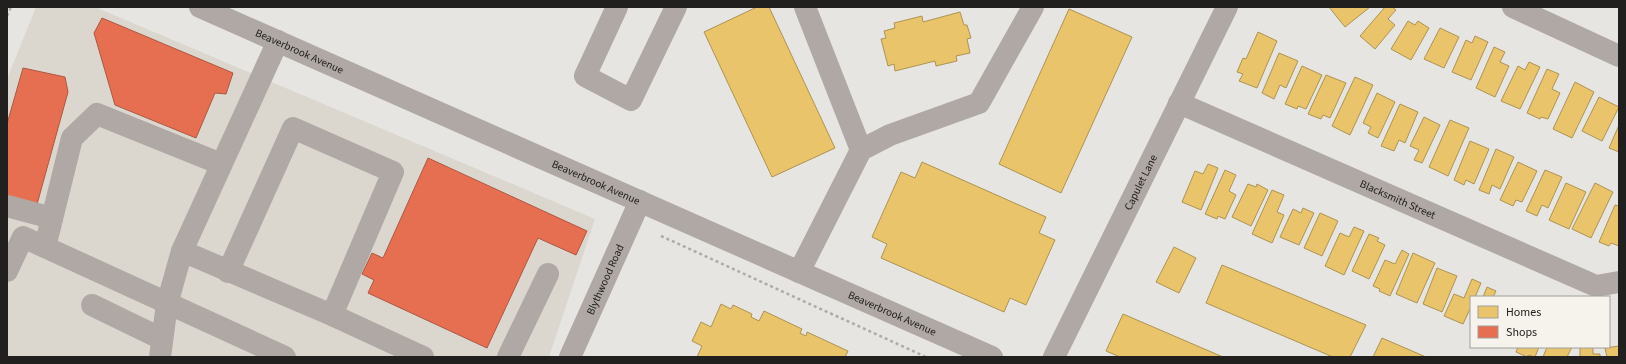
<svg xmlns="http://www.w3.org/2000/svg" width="1626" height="364" viewBox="0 0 1626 364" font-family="'Source Sans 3',sans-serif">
<rect width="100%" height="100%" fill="#e7e5e2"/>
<!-- built -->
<path fill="#dbd7cf" d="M36,7H95L595,219L549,357H7V79Z"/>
<!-- homes -->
<g fill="#e9c46a" stroke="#ad9353">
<path d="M757,7H769L835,148L772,177L704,32Z"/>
<path d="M1329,7H1370L1345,27Z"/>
<path d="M1385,7H1392L1396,10L1388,19L1395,25L1375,49L1360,36Z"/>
<path d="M1069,9L1132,37L1061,193L999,164Z"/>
<path d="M960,12L964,25H967L971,38L967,39L970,53L956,56L957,61L936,66L935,61L895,71L894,64L888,66L881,39L886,38L884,31L895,28L894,23L922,16L923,22Z"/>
<path d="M1408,21L1415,25L1418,21L1429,28L1411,60L1391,49Z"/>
<path d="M1440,28L1459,37L1444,68L1424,59Z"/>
<path d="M1258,32L1277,41L1257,88L1239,81L1243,74L1237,72L1243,58L1246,59Z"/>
<path d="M1475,36L1488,42L1471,80L1452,72L1466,40L1472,43Z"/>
<path d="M1494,47L1505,52L1500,62L1509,66L1495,97L1476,88Z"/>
<path d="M1279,53L1298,61L1286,88L1280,85L1274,99L1262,93Z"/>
<path d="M1529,62L1540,67L1520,109L1501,101L1518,66L1525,70Z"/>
<path d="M1302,66L1322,75L1306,109L1298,106L1297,109L1285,104Z"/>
<path d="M1547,69L1559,74L1552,89L1560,93L1548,119L1541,117L1540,119L1527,113Z"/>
<path d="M1326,75L1346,83L1330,118L1323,115L1321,119L1308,114Z"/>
<path d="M1355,77L1373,85L1350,135L1332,126Z"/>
<path d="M1575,82L1594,92L1572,138L1553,129Z"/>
<path d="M1377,93L1395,102L1378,138L1368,133L1371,127L1363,123Z"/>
<path d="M1599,97L1619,107L1602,141L1582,131Z"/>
<path d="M1400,104L1418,112L1405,143L1399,140L1394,151L1381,146Z"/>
<path d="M1424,117L1440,125L1422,163L1414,160L1419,150L1410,146Z"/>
<path d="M1450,120L1469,128L1448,176L1429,167Z"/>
<path d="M1619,125V152L1609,148Z"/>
<path d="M1470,141L1489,149L1474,184L1466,180L1464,185L1454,180Z"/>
<path d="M1496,149L1514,157L1500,189L1492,185L1489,194L1479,190Z"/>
<path d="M922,162L1046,217L1039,233L1055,240L1026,305L1010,298L1004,312L881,258L887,244L872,237L901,172L915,178Z"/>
<path d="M1518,162L1537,171L1522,202L1516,200L1513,206L1500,200Z"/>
<path d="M1208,164L1218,168L1201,210L1182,202L1195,171L1203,174Z"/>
<path d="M1225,170L1236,175L1229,191L1236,195L1225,219L1218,216L1217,219L1205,214Z"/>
<path d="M1545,170L1562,177L1548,208L1542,205L1537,216L1526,211Z"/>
<path d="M1566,183L1586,192L1569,229L1549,220Z"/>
<path d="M1595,183L1613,192L1591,238L1572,229Z"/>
<path d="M1248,184L1256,187L1257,184L1268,190L1251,226L1232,217Z"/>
<path d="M1272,190L1284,195L1277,212L1284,215L1272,243L1252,234Z"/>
<path d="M1615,205L1619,206V246L1611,243L1609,246L1599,242Z"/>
<path d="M1303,208L1314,213L1299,245L1280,237L1293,209L1301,213Z"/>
<path d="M1320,213L1338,221L1322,256L1304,248Z"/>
<path d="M1354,227L1364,231L1344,275L1325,266L1340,233L1349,237Z"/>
<path d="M1369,234L1379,238L1377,241L1385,245L1369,279L1352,271Z"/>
<path d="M1174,247L1196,258L1179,293L1156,282Z"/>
<path d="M1402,250L1409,254L1390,296L1379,291L1380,289L1373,286L1385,260L1395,264Z"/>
<path d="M1413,253L1435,263L1417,303L1396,294Z"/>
<path d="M1222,265L1366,325L1350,357H1333L1206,303Z"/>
<path d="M1437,268L1457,276L1442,312L1423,304Z"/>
<path d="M1472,279L1481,283L1475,297H1471V307L1463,324L1444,316L1454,294L1464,298Z"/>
<path d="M1487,287L1496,291L1493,297H1483Z"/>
<path d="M721,304L731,309L733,305L752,314L751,317L759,321L764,311L802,329L800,333L806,336L807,332L848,351L845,357H697L702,346L692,341L701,322L711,327Z"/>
<path d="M1123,314L1223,357H1120L1106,351Z"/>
<path d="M1382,338L1426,357H1373Z"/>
<path d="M1619,346V357H1607L1605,348Z"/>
<path d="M1518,347H1539L1535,357L1528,355L1527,357L1516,352Z"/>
<path d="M1547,347H1572L1567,357H1543Z"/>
<path d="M1580,347H1593V354H1600V357H1580Z"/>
</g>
<!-- shops -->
<g fill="#e76f51" stroke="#ac5742">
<path d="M102,18L233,73L226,94L215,93L196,138L115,105L94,33Z"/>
<path d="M23,68L65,77L68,92L36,208L7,201V124Z"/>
<path d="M428,158L587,231L576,255L538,238L487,348L368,293L374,280L362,274L372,253L383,258Z"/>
</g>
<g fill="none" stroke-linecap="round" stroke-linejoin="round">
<!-- path -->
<g stroke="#b0aaa7" stroke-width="2.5" stroke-dasharray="3 3" stroke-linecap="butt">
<path d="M7,16L11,7"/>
<path d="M661,236L926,357"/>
</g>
<!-- minor -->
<g stroke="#afa8a4" stroke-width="22">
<path id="s1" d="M200,7L992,357"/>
<path d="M617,7L585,76L631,100L676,7"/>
<path d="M805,7L861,150"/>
<path d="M1513,7L1619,56"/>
<path id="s2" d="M1179,103L1596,286L1619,282"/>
<path d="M7,206L52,218"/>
<path d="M45,247L72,138L97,114L221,164"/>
<path d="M182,251L332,315L423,357"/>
<path d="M7,271L23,237L285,357"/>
<path d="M228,272L293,128L393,172L332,315"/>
<path d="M799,272L861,150L890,135L979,103L1033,7"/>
<path d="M92,305L162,339"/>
<path d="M160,357L167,304L182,251L278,41"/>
<path d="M508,357L548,274"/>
<path id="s3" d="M570,357L640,201"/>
<path id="s4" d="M1054,357L1227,7"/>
</g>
</g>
<g text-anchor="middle" stroke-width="4" stroke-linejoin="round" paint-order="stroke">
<!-- street labels -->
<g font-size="11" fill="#21201e" stroke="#f6f3ed">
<text dy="4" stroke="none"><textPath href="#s1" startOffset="109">Beaverbrook Avenue</textPath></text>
<text dy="4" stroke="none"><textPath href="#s1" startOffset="433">Beaverbrook Avenue</textPath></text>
<text dy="4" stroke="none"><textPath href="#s4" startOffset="195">Capulet Lane</textPath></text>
<text dy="4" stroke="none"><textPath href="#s2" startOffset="239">Blacksmith Street</textPath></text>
<text dy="4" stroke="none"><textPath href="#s3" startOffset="85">Blythwood Road</textPath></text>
<text dy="4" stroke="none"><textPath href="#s1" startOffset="757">Beaverbrook Avenue</textPath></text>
</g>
</g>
<!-- border -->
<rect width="1626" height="364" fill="none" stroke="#21201e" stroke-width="16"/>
<!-- legend -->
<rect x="1470" y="296" width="140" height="52" fill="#f6f3ed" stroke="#a19f9a"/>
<rect x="1478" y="306" width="20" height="12" fill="#e9c46a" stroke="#a19f9a"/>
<text x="1506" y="316" font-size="12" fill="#21201e">Homes</text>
<rect x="1478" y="326" width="20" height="12" fill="#e76f51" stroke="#a19f9a"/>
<text x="1506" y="336" font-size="12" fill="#21201e">Shops</text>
</svg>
